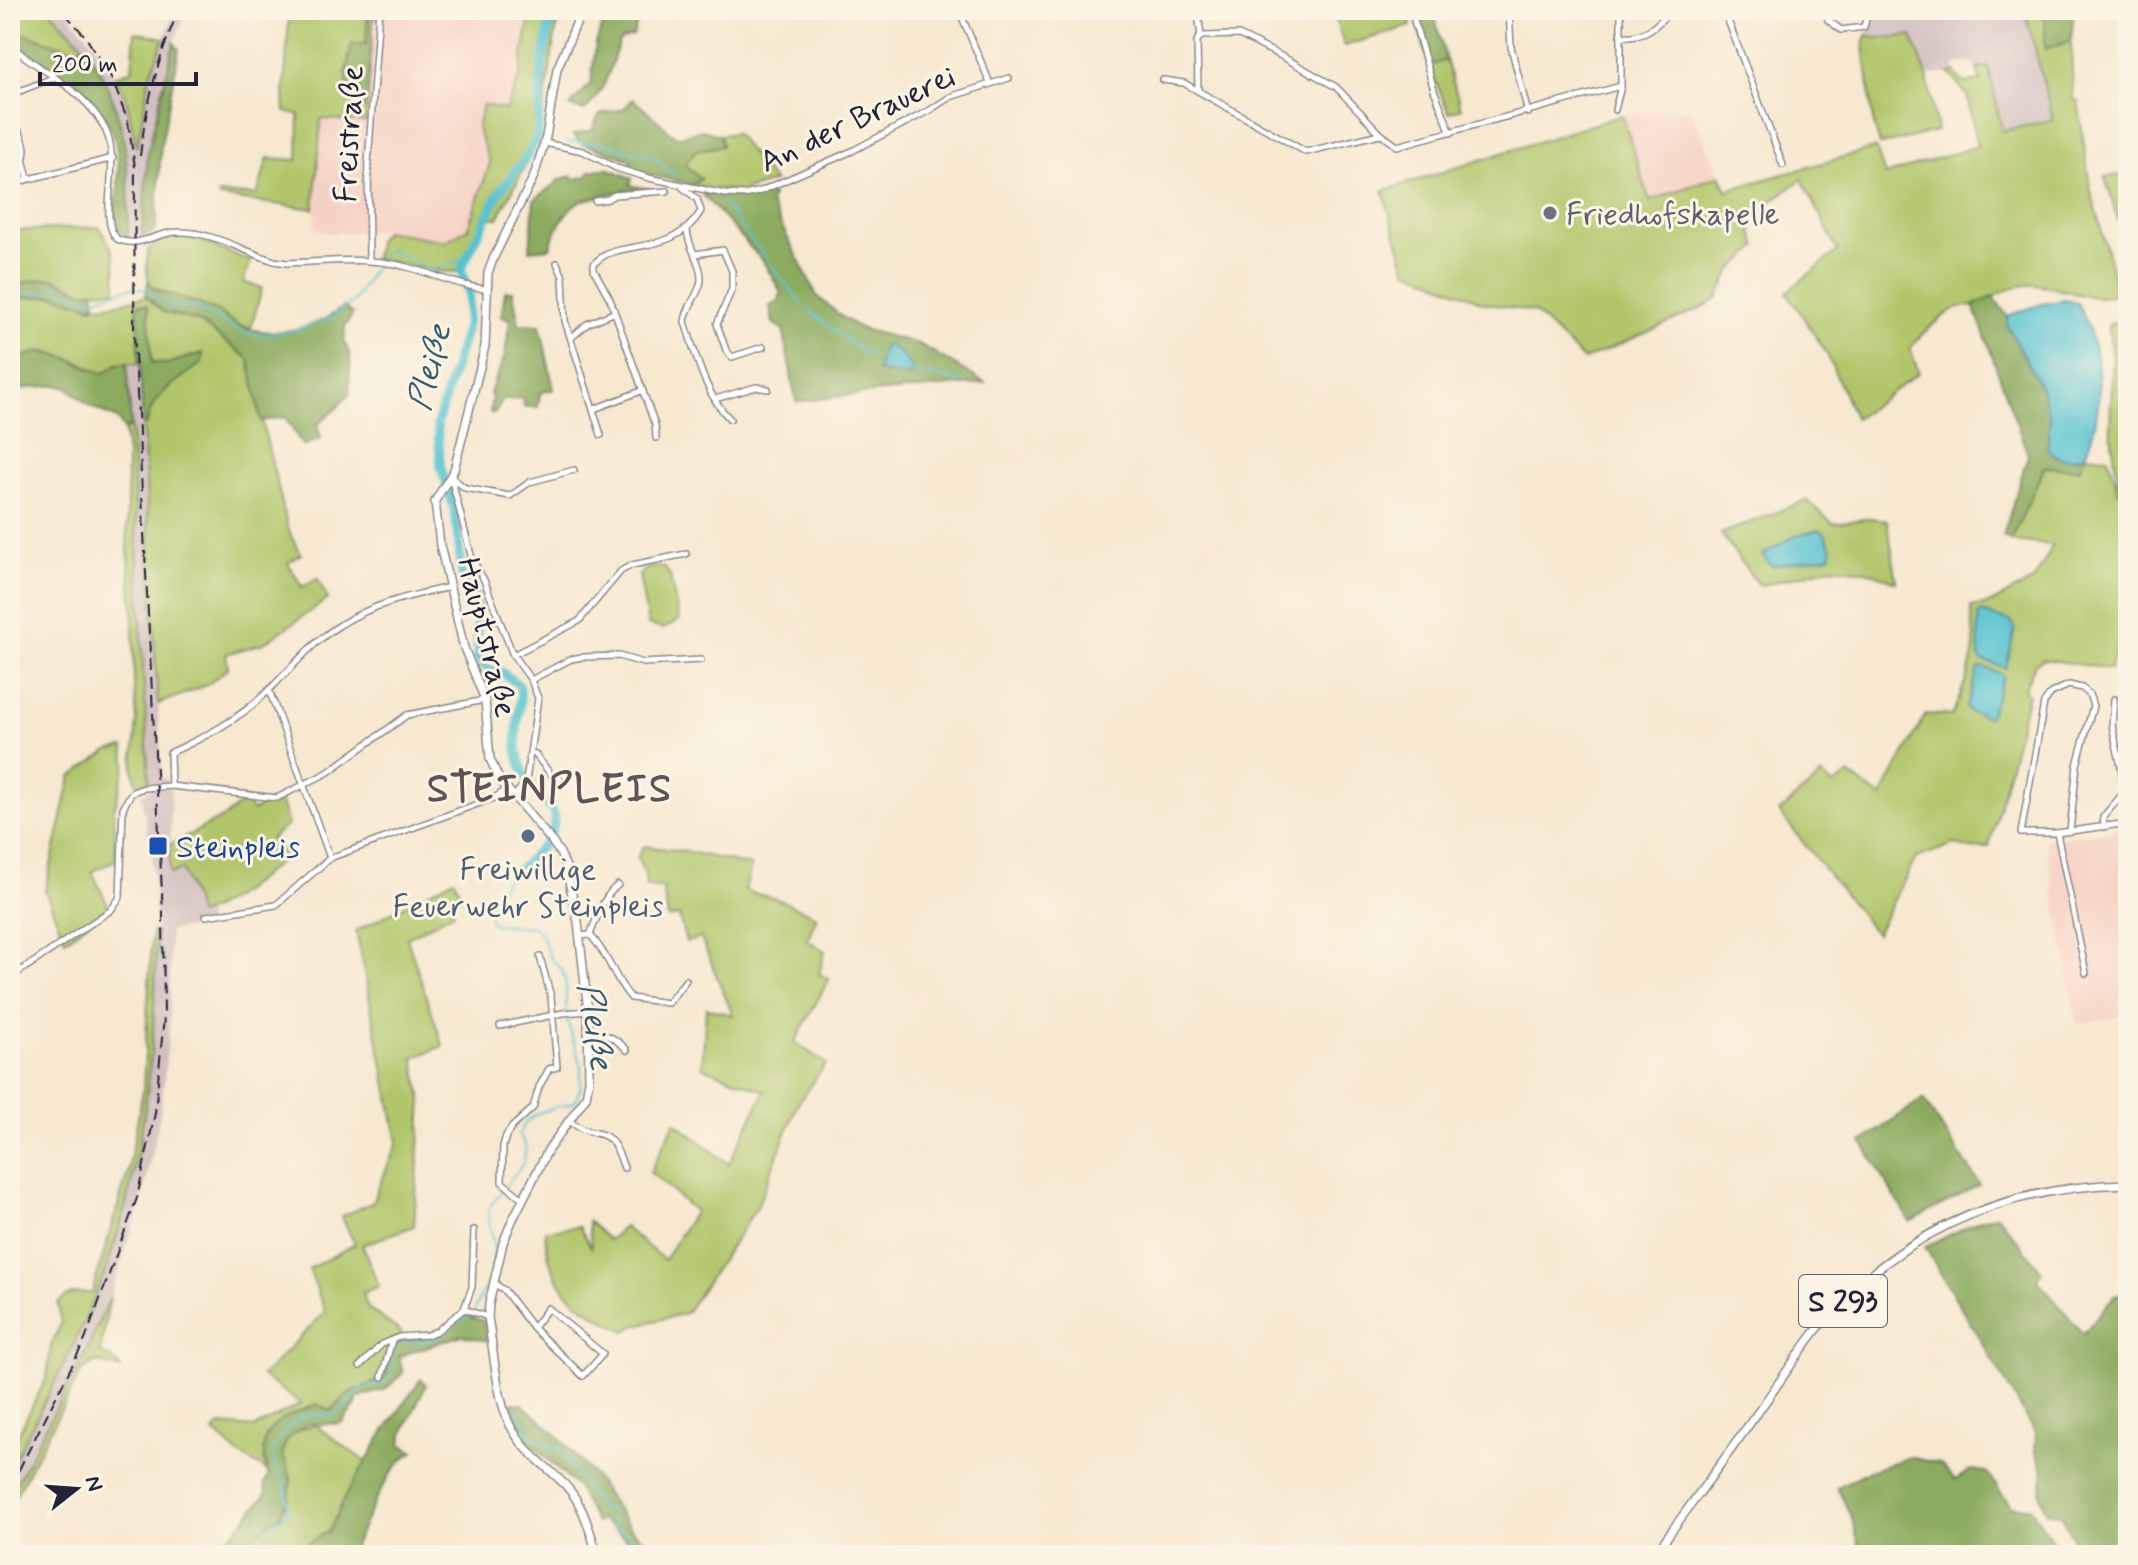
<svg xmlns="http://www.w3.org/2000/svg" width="2138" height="1565" viewBox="0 0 2138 1565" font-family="Mynerve,sans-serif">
<rect width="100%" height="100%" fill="#fcf5e5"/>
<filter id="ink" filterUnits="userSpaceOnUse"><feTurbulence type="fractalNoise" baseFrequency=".0125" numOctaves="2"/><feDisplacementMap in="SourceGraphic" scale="16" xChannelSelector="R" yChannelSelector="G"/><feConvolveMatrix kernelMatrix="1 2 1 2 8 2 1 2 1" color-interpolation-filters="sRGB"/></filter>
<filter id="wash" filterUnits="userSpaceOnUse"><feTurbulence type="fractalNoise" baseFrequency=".006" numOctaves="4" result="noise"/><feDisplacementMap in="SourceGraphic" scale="32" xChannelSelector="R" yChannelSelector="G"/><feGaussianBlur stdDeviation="1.8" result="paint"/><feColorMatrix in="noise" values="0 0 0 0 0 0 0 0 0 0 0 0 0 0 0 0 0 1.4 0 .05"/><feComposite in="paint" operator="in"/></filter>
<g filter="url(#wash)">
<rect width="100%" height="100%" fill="#f7e8d0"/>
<!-- built -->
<g fill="#f6d2c5">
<path d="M374,10H533L527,32L520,76L506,110L483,105L477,128L490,163L468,228L446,241L385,231L326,233L315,228V168L321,119L366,122Z"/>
<path d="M1690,108L1720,175L1650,202L1622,115Z"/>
<path d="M2128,827V1015L2077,1024L2045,840Z"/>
</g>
<!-- industrial -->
<g fill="#d1bfbf">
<path d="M50,10H66L97,48L126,97L137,145L149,79L164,38L175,10H187L174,43L148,151L142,236H128L129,173L126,143L119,114L106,81L84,46Z"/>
<path d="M1872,10H2025L2054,120L2001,131L1989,68L1977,69L1971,61L1955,65V72L1927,76L1912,36L1877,38L1867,35Z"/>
<path d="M127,363H139L148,497L162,778L167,779L171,791L170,873L182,869L199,915L206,913L208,925L170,931V1018L161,1110L141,1203L110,1297L88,1348L10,1495V1469L63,1369L109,1260L128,1199L149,1084L156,1002V932L152,858L141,794L149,791V784Z"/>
</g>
<!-- green -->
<g fill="#b1c66a" stroke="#6a7452" stroke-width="2">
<path d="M10,10H50L84,46L74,50L10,31Z"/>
<path d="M299,10H368L366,44L349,97L367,110L366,122L321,119L314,209L218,197L219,194L257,195L268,158L298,160L299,114L285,112L284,94L289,18L298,16Z"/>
<path d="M533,10H559L539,140L498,218H488L457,272C429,273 403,263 374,259L378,239L385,231L446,241L468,228L490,163L477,128L483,105L506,110L520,76L527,32Z"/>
<path d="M1333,10H1408L1411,26L1344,46Z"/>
<path d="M2025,10H2045L2046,48L2071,41L2073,100L2078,101L2090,187L2118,292C2092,306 2062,286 2033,285C2010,283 1996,299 1975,305C1969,308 1970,305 1963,307C1945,311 1920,334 1910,349L1919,373L1855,419L1827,354L1787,292L1838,251L1802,179L1748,219L1757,247L1731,271L1718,297L1706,306L1584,360L1534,312L1485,303L1406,269L1383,191L1622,115L1650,201L1720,175L1727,190L1876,148L1885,175L1977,146L1967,95L1949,73L1955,72L1963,83L1981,81L1977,69L1989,68L2002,131L2053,120Z"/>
<path d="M135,32L164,38L149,79L137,148L126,97L115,76L132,70Z"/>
<path d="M1867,35L1877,38L1912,36L1927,76L1937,131L1880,145L1873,121L1864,45Z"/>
<path d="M1446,60L1461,108L1449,113L1429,66Z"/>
<path d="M735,133L774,182L739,192L692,185L701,179L684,165L696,150L722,146L720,135Z"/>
<path d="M2128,174V225L2120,227L2105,177Z"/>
<path d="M99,227C118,256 115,257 116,290L81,291L53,278L10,284V231Z"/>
<path d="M179,236L190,237L251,261L243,282L262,288L251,328L238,325L219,313L154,288C144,278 147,264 148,250L165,238Z"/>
<path d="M56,296C98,308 103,309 146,296L163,312L198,321L249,359C258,405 268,450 280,495C287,523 285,529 301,554L288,563L302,587L317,578L328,599L264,643L226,654L228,668L207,685L158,704L143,425L147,424C149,395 181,379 202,363V353L168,364L152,363L148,306L138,304L139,363L117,364L104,374C84,365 63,353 41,352C31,352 21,360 10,359V298Z"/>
<path d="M2128,318V503H2120L2128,521V616L2110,669L2043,659L2035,664L2024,690L2028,694L1989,847L1970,849L1955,844L1916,858L1876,934L1779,812L1822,775L1832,785L1850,775L1881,797L1926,714L1952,716C1960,694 1972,670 1974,646C1975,633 1970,620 1971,607L1989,604L2034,580L2053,545L2011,541L2044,467L2079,469L2085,455L2108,457L2119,494L2110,424L2113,357L2108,325Z"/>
<path d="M131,427L149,783L137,786L133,769L137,720L134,685L133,608L127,537V453L124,429Z"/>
<path d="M1807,500L1833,524L1871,518L1887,520L1897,582L1866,571L1831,567L1759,586L1721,534Z"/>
<path d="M656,566L664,568L670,575L679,620L664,629L648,625L639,575L646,569Z"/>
<path d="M124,747L126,764L114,810L116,860L92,872L109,907L65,940L45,891L71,777L108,751Z"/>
<path d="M245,800L253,811L269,801L272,805L280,800L288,825L271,838L286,856C260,879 231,903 199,915L182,869L170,874L169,845L226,816Z"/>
<path d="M644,846L690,852L751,866L745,891L777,899L817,916L807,940L825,951L819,974L829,979L795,1042L826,1064L798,1103L757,1207L686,1313L634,1326L626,1331C578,1309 548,1288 545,1231L579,1226L592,1249L588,1221L609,1240L624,1227L664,1260L695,1211L650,1172L675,1122L729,1164L765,1091L702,1067L706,1008L733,1015L701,938L686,942L679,916L668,918L663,888L646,887L645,874L637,858Z"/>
<path d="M454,879L462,896L452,903L454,912L407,938L443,1046L414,1058L422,1102L414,1226L362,1245L379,1286L362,1293L368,1308L401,1332L402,1341L394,1343L385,1378L350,1392L330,1411L316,1404L263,1459L269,1475L263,1468L240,1455L214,1432L220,1425L254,1428L301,1404L262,1376L325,1312L309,1269L355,1244L341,1216L372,1203L398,1142L356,931Z"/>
<path d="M152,932H156C156,1043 146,1154 109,1260C83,1333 45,1400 10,1469V1450L47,1377L51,1345L61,1324L58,1303C68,1292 78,1293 92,1293L128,1172L143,1090Z"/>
<path d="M110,1297L100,1353L114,1360L121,1369L96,1362L81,1372L10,1506V1495L88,1348Z"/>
<path d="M315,1425L367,1463L346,1495L330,1530L307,1544L300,1555H226L280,1516L291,1479L282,1453L286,1440L295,1431Z"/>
</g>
<!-- forest -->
<g fill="#8cab5e" stroke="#57664c" stroke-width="2">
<path d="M368,10H374L367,110L349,97L346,71L352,44H366Z"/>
<path d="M588,10H655L637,23L633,36L620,40C609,68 608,89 584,111L570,106L591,83L596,43L604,21Z"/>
<path d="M1414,10H1433L1446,60L1429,66Z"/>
<path d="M2045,10H2074L2071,41L2045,49Z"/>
<path d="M13,30L74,50L84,46C128,107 130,164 128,236C122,234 117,231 114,225C111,214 117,200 118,188C119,174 119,160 116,145C101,87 52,71 10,39V31Z"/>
<path d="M174,43L179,49L161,145L156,228L154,232L142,236L148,151Z"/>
<path d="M633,99L676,137L703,130L720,135L722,146L696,150L685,165L701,179L692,185L629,170L631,160L581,143L573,135L593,130C599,105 607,116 623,109C627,107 629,102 633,99Z"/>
<path d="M607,168L632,178L630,185L650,189L625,190L580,201C565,210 554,231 550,248L530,250L534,200L561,179L571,176L576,179L587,176L590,171Z"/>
<path d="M769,192L772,196L770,203L817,296L843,318L862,329L919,344L985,383L851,395L796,402L783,329L773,323L770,305L779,301L781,292L763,261L701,193C726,197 745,199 769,192Z"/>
<path d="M53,278L81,291L94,292L96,300L93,307L56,296L10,298V284Z"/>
<path d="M148,280L154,289C175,297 198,302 218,312C225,316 231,323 239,326C274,339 314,329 344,307L353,314L345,326L344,343C356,358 347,376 350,393L334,411L317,425L321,438L303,446L285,417L261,421L249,359L198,321L163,312L146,296Z"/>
<path d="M505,291H513L519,324L540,325L554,389L540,393L538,407H524L523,398L503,400L495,413H490L492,399L490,393L505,356L510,319L501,317Z"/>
<path d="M1993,296L2007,316V325L2041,388L2050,418L2047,449L2075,458L2085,455L2080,469L2044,467L2011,541L2003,536L2028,455L1974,306Z"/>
<path d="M137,304L148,305L152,363L168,364L203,353L202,363C181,379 149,395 147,424L143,425Z"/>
<path d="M38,351L64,357L103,374L117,364L127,363L131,427L124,429L117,419L88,405L68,388L57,385L10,390V359L17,360Z"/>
<path d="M1923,1099L1980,1185L1910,1222L1862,1142Z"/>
<path d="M1997,1215L2042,1271L2037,1279L2083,1334L2114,1296L2128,1292V1555H2073L2079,1552L2062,1516L2046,1511L2040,1493L2044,1473L2035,1449L2036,1433L1925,1247L1978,1221Z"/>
<path d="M464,1315L484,1321L487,1341L462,1335L399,1356L403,1373L386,1389L357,1398L356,1404L342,1423L315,1425L308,1423L286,1440L282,1453L291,1479L289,1499L280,1516L226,1555H196L204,1545L220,1543L236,1530L266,1494L265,1483L269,1475C251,1427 279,1420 317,1404L330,1411L350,1392L385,1378L394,1343C422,1338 441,1332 464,1315Z"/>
<path d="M421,1379L426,1385L404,1431L401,1444L414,1452C389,1461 364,1525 352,1550L346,1555H300L307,1544L330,1530L346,1495L384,1432Z"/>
<path d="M510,1403L522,1404L553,1431L595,1477L630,1528L661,1555H646L602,1520L596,1523L577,1487L526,1439Z"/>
<path d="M1909,1457L1940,1464L1955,1480L1971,1470L1986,1472L2011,1506L2030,1507L2054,1543L2069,1555H1862L1851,1516L1837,1487L1867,1472Z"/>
</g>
<!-- water -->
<g fill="#57c3d1" stroke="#3c7286" stroke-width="2">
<path d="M2065,300L2077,303C2103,350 2106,405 2085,455C2070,460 2058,461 2047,449L2050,418L2041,388L2007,325V316L2042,304Z"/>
<path d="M888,345L900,353L915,372L906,376L877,371L884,346Z"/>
<path d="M1817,530L1824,532L1832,548L1830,556L1772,566L1762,555L1793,537Z"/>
<path d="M1981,612L2012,622L2015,629L2006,668L1981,660L1979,657L1978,615Z"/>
<path d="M1982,667L2001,673L2003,677L1990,715L1987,717L1969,712L1966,708L1978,669Z"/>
</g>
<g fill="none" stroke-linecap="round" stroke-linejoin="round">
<!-- stream -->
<g stroke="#57c3d1" stroke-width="2">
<path d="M567,142L603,143L655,158L674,175"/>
<path d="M723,203L801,303"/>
<path d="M10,294L46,293L56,285L63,292L90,300L128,288H141L171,307H196L236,329L255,335L293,331L331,318L354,301L380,258L388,250C402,253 415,266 429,269C443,271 452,260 465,259"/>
<path d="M808,310L861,351L874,355"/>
<path d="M913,371L963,382"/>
<path d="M475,1309C483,1291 497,1268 494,1247C492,1234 487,1221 489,1208L524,1162L526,1146L519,1135C526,1112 554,1108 575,1102L581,1086V1065L566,1017V984L562,970L551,959L540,933L533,927L496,924L491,922C485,903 500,885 514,874"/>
<path d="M512,1409L524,1421L528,1434L561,1452L602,1511L610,1509L614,1528L625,1533L653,1555"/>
<path d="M256,1555L264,1536L288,1511C291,1483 275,1475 271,1452C282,1433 290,1419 313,1414C319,1413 326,1416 332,1415C345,1411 353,1398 360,1388C410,1382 381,1365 397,1342H423L442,1335L454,1323L472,1315"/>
</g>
<!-- river -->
<path stroke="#57c3d1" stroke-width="9" d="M514,874C530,858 558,839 554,813C530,785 514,769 517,730C518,715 522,701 520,686L502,672L488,669L478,659L476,598L462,575L455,511L441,468L437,424L467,326L469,294L461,269L499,193L528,155L538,136L542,68L552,10"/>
</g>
</g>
<g filter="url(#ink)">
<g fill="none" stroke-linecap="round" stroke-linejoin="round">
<!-- minor casing -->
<g stroke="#8c8586" stroke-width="8">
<g id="minor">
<path d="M959,10L990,83"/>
<path d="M1411,10L1434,90L1451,133"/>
<path d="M1509,10L1511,47L1528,113"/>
<path d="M1724,10L1783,165"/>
<path d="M1825,10L1828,20L1841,30L1864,27L1868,10"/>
<path d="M1198,13L1201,36L1197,41L1198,90"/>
<path d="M1201,36L1239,35L1283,57L1336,87L1381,134L1397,146L1621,86"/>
<path d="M1621,36C1643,38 1657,27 1670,10"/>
<path d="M10,45C43,74 86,89 106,131C122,167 97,218 117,239C139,249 157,232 178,232C210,231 243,251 274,261L287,263C327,262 367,256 407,267C434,274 458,286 486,289"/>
<path d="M1163,80L1184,83L1306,152L1380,134"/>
<path d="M10,95L55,77"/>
<path d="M1615,110L1621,86V10"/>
<path d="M10,116C17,128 30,145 23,159L28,178"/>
<path d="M545,143L583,151L616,168L649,178L725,194L744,195L761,191L852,151L930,110L950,97L1009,78"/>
<path d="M10,184L113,158"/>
<path d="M595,201L608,199L614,195L667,191"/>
<path d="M687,229C687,247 702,262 701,280C700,294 686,306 685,322C696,355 705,395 730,419"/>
<path d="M695,254L723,250L732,271V289L717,324L726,350L732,357L763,347"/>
<path d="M369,260L368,163L379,10"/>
<path d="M557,263L563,277L565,321L601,435"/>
<path d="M571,338L587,324L613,313"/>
<path d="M715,399L756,387L768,389"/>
<path d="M594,409L641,391"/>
<path d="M656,438L655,425L610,299L594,270V264C615,237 673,259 701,211L697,199L682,187"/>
<path d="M451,477L472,559L484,580L513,655L531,680L538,698L527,774L525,784L513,797"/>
<path d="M451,477L465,488L510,496L530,482L574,470"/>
<path d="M513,655L579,621L621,571L632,565L686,554"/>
<path d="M531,680L571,659L582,657L619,656L643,663L701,660"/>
<path d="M269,690L330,858"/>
<path d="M531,753L535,754L552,776L561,780"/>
<path d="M171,786L170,753C205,737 240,719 268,691C292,668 311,643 340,625C372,604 413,595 450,587"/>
<path d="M2104,827L2103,817L2126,790L2112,725L2114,699"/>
<path d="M2070,831L2077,765L2093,706L2089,694L2082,688L2069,685L2051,693L2044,703L2021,833H2057L2128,823"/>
<path d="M2057,833L2086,973"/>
<path d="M206,916L276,905L330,858L494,798L507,790"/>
<path d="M590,935C597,918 603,896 618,885"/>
<path d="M579,936L590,935C608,953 614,979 631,998L668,1003L686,980"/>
<path d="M10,978L111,910L120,897L123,808L130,795L135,791L144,788L171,786L277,798L327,773L407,715L485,700"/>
<path d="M500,1026L563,1013L588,1011"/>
<path d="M588,1032C603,1032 617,1039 627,1050"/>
<path d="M568,1120C598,1144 608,1118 624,1168"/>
<path d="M523,1199L502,1182L503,1146L506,1136L512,1127L533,1108L539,1087L549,1069L557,1067L551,997L540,957"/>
<path d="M495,1284L504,1290L533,1328L583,1376L603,1354L548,1308L533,1328"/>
<path d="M464,1309L472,1287L474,1230"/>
<path d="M360,1366L382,1344L399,1337L427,1335L437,1331L464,1309L488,1317"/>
<path d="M382,1377L392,1340"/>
</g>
</g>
<!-- major casing -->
<g stroke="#8c8586" stroke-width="10">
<g id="major">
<path d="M582,10L557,69L546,137L534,176L494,257L488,273L485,346L480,367L454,470L435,501L440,545L464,648L485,700L490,759L499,779L551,840L560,853L566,867L578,922L588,1011L589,1080L586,1097L548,1150L512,1221L503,1243L489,1304L488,1317C493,1347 497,1400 510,1425C524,1453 548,1466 568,1488C585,1508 589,1531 598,1555"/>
<path d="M1654,1555C1689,1507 1724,1460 1758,1412C1783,1378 1806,1340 1834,1309C1914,1225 2014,1186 2128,1184"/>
</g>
</g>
<!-- minor -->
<use href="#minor" stroke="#fff" stroke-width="5"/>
<!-- major -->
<use href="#major" stroke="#fff" stroke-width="7"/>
<!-- rail -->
<g stroke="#22223b" stroke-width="2" stroke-dasharray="12 6" stroke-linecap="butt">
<path d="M140,156C146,106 158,56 179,10"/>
<path d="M10,1487L85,1340L137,1198L155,1113L164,1017L163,913L134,333L135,167L128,122L112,79L85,36L62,10"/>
</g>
</g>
</g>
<!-- markers -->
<circle fill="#6b7280" stroke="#fcf5e5" stroke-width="3" cx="1550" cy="213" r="8"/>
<circle fill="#5c6f8a" stroke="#fcf5e5" stroke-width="3" cx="528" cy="836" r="8"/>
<rect fill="#1a4fb4" stroke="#fcf5e5" stroke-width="3" x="148" y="836" width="20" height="20" rx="4"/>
<g text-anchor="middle" stroke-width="6" stroke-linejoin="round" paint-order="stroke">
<!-- shield labels -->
<rect fill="#fcf5e5" stroke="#63616e" stroke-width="2" x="1799" y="1275" width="88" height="52" rx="6"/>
<g font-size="30" font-weight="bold" fill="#22223b">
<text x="1843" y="1311">S 293</text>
</g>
<!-- street labels -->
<g font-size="32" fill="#22223b" stroke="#fcf5e5">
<text transform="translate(857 118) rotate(-25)" y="11">An der Brauerei</text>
<text transform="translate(348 134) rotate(-87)" y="11">Freistraße</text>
<text transform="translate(488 637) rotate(76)" y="11">Hauptstraße</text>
</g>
<!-- worship labels -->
<g font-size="32" fill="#5b616d" stroke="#fcf5e5" text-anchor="start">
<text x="1566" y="224">Friedhofskapelle</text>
</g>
<!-- transit labels -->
<g font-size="32" fill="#164399" stroke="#fcf5e5" text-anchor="start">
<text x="176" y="857">Steinpleis</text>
</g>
<!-- service labels -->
<g font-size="32" fill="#4e5e75" stroke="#fcf5e5">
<text x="528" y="879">Freiwillige<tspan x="528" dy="37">Feuerwehr Steinpleis</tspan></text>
</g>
<!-- water labels -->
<g font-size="34" font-style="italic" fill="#355a70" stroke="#fcf5e5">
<text transform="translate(428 367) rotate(-76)" y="12">Pleiße</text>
<text transform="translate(597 1026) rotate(81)" y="12">Pleiße</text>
</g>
<!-- district labels -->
<g font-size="40" font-weight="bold" letter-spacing="2" fill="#615355" stroke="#fcf5e5">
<text x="550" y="801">STEINPLEIS</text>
</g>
</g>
<!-- margin -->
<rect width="2138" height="1565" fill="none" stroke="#fcf5e5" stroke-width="40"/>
<!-- north arrow -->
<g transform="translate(76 1489) rotate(73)" stroke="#fcf5e5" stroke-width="6" paint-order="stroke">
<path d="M0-6L14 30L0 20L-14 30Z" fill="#22223b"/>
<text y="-12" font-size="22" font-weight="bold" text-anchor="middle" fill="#22223b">N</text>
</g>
<!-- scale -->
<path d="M40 72v12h156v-12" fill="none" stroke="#22223b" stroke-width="4"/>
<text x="52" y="72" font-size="24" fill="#22223b" stroke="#fcf5e5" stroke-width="6" paint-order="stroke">200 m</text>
</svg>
